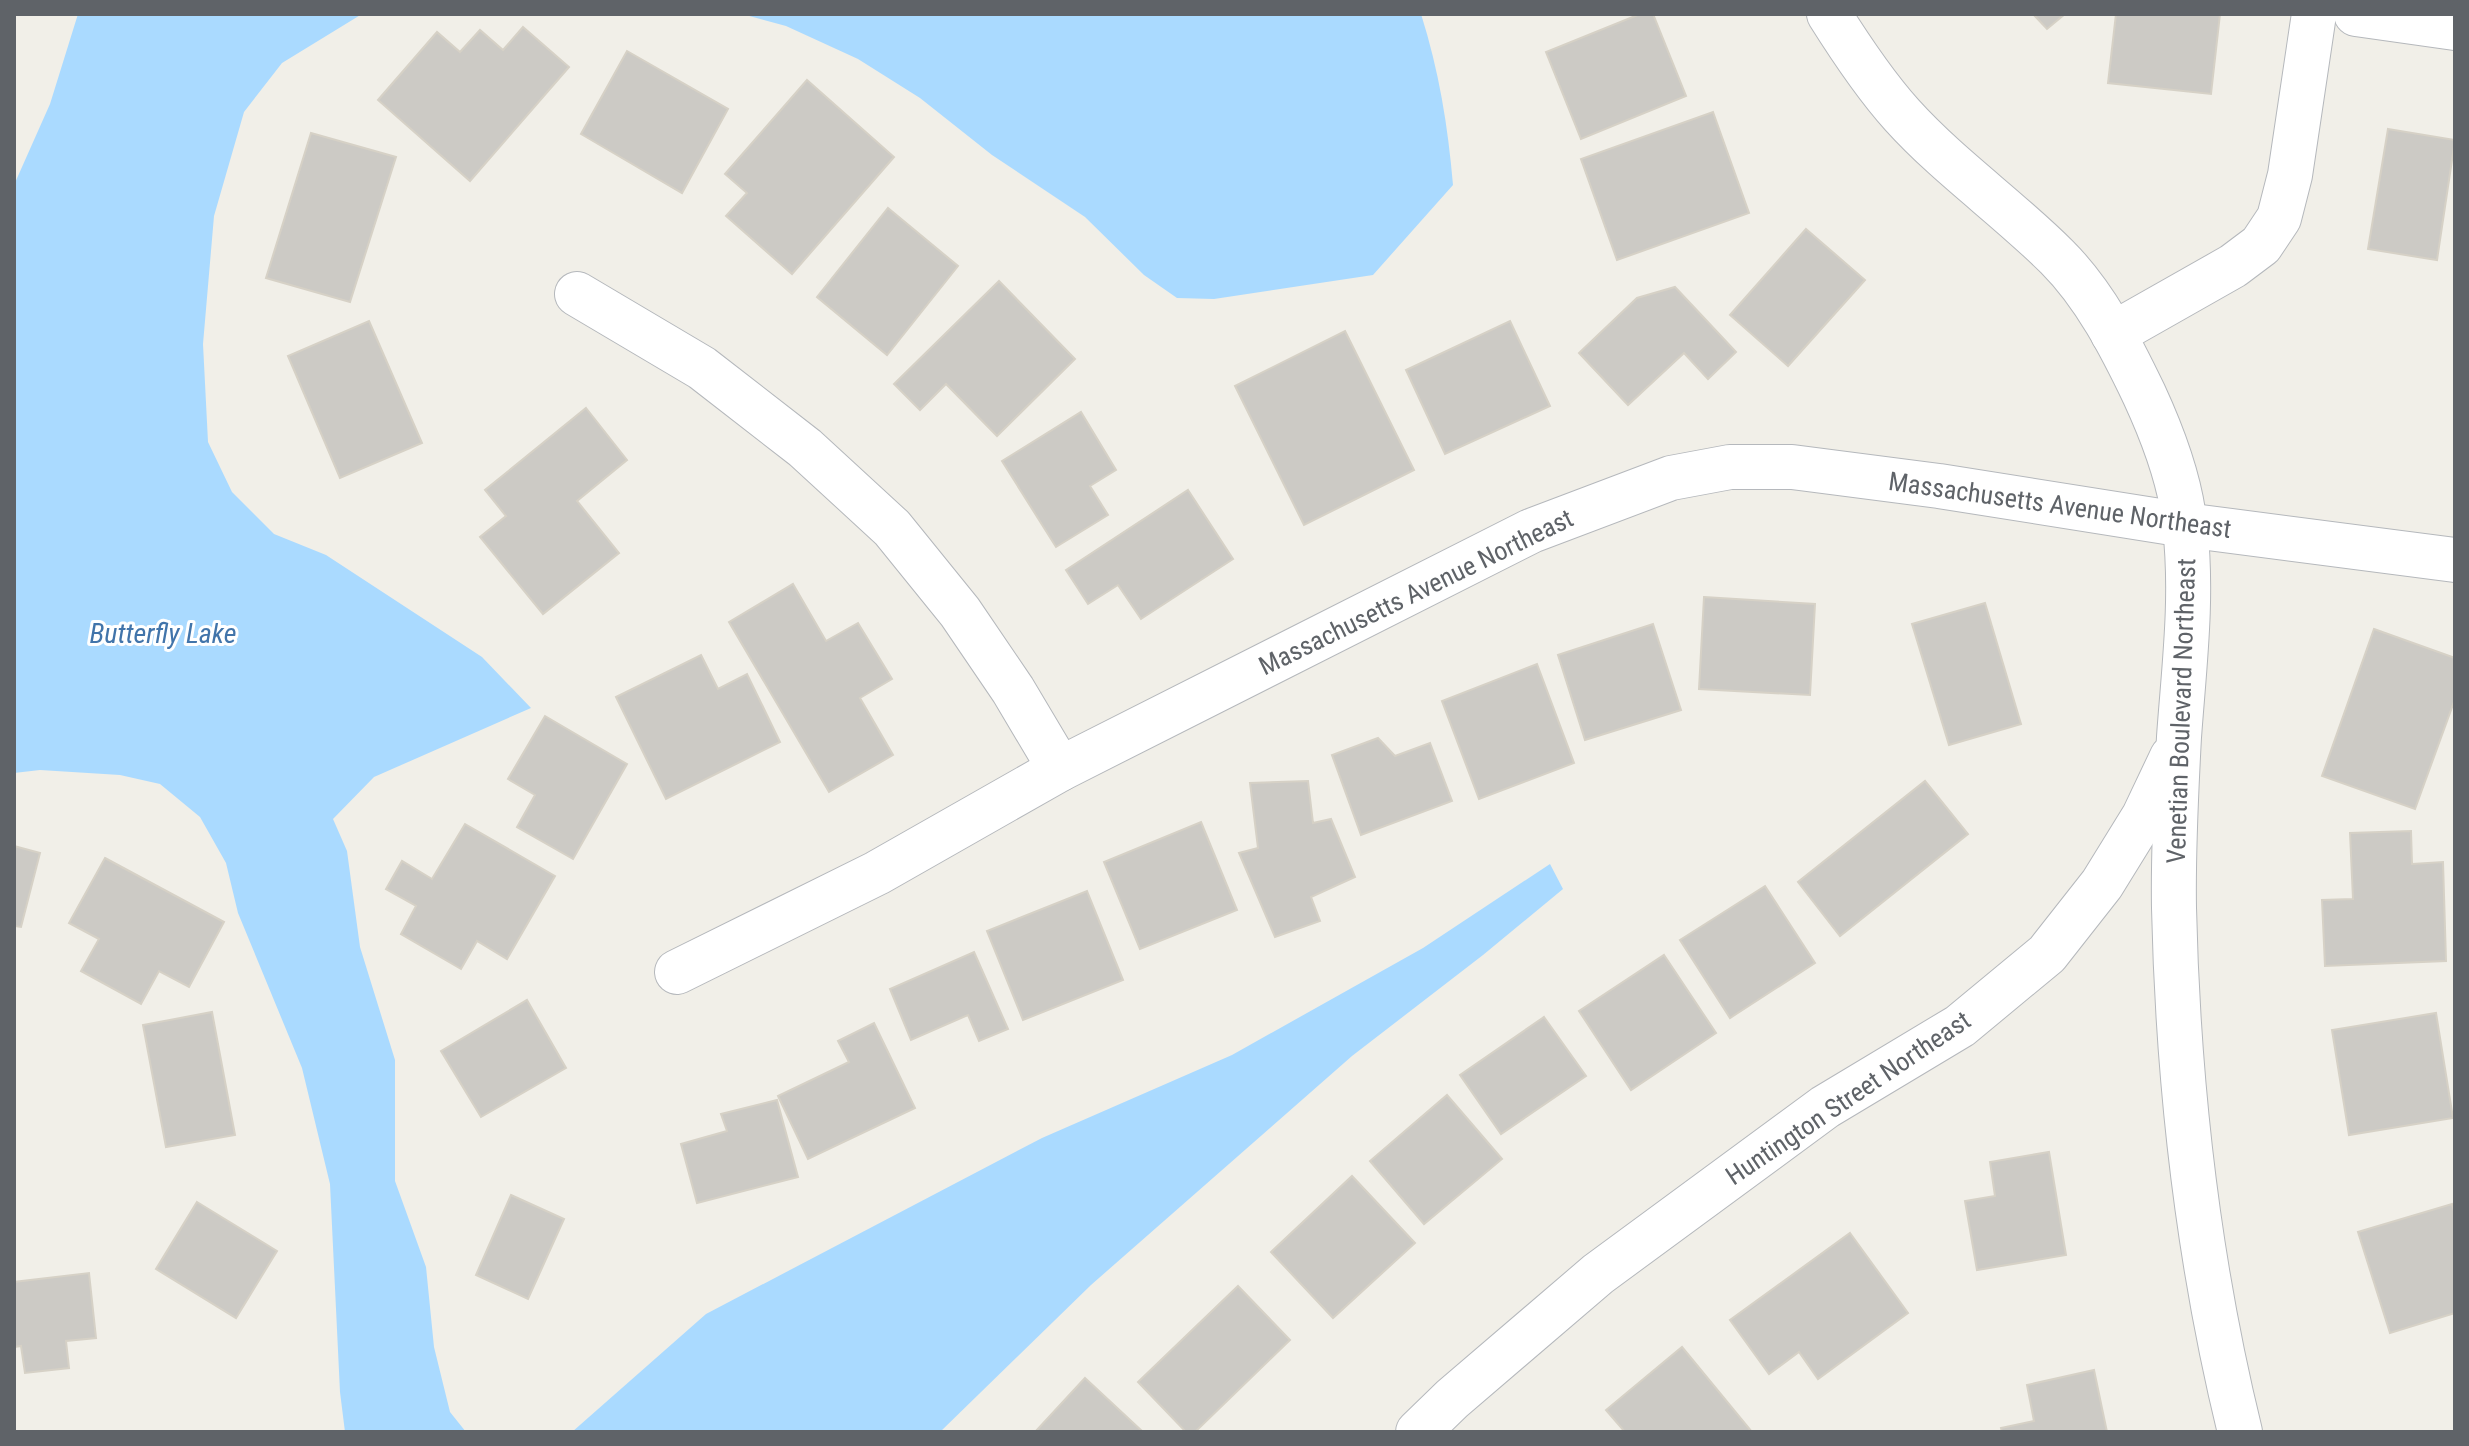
<svg xmlns="http://www.w3.org/2000/svg" width="2469" height="1446" viewBox="0 0 2469 1446" font-family="'Roboto Condensed',sans-serif">
<rect width="100%" height="100%" fill="#f1efe8"/>
<!-- water -->
<g fill="#aadaff">
<path d="M78,14H362L282,63L244,112L214,216L203,344L208,442L232,492L274,534L326,555L482,657L531,708L374,777L333,819L347,851L360,947L395,1060V1181L426,1267L434,1347L450,1412L466,1432H345L340,1392L330,1184L302,1068L238,913L226,863L200,817L160,784L120,775L40,770L14,773V185L50,104Z"/>
<path d="M742,14H1421C1439,71 1448,126 1453,185L1373,275L1214,299L1177,298L1144,275L1085,217L992,155L920,98L858,59L786,26Z"/>
<path d="M1550,864L1563,889L1483,955L1352,1056L1091,1285L940,1432H572L706,1314L1042,1138L1232,1055L1423,948Z"/>
</g>
<!-- building -->
<g fill="#cccac5" stroke="#d6d1c6" stroke-width="2">
<path d="M1640,14H1653L1686,96L1581,139L1546,52Z"/>
<path d="M2033,14H2065L2047,29Z"/>
<path d="M2116,14H2220L2211,94L2108,83Z"/>
<path d="M523,27L569,67L470,181L378,100L437,32L460,52L480,30L503,50Z"/>
<path d="M627,51L728,109L682,193L581,134Z"/>
<path d="M807,80L894,157L792,274L726,216L747,193L725,174Z"/>
<path d="M1713,112L1749,213L1617,260L1581,159Z"/>
<path d="M2388,129L2455,140L2437,260L2368,249Z"/>
<path d="M311,133L396,157L350,302L266,278Z"/>
<path d="M888,208L958,266L887,355L817,297Z"/>
<path d="M1806,229L1865,280L1788,366L1730,315Z"/>
<path d="M999,281L1075,359L997,436L946,384L920,410L894,384Z"/>
<path d="M1675,287L1736,352L1708,379L1684,353L1628,405L1579,353L1637,298Z"/>
<path d="M369,321L422,443L340,478L288,356Z"/>
<path d="M1510,321L1550,406L1445,454L1406,370Z"/>
<path d="M1345,331L1414,470L1304,525L1235,386Z"/>
<path d="M586,408L627,460L577,501L619,553L543,614L480,537L506,516L485,490Z"/>
<path d="M1081,412L1116,470L1090,486L1108,515L1056,547L1002,461Z"/>
<path d="M1188,490L1233,559L1141,619L1118,585L1088,604L1066,570Z"/>
<path d="M793,584L826,641L858,623L892,679L860,698L893,755L829,792L729,622Z"/>
<path d="M1704,597L1815,604L1810,695L1699,689Z"/>
<path d="M1985,603L2021,724L1949,745L1912,624Z"/>
<path d="M1653,624L1681,710L1585,740L1558,655Z"/>
<path d="M2374,629L2455,658V699L2415,809L2322,776Z"/>
<path d="M701,655L718,689L747,674L780,742L666,799L616,697Z"/>
<path d="M1537,664L1574,763L1479,799L1442,701Z"/>
<path d="M545,716L627,764L573,859L517,827L535,795L508,779Z"/>
<path d="M1378,738L1395,756L1430,743L1452,801L1361,835L1332,755Z"/>
<path d="M1308,781L1313,823L1331,819L1355,877L1311,897L1320,921L1275,937L1239,853L1258,848L1250,783Z"/>
<path d="M1925,781L1968,834L1840,936L1798,882Z"/>
<path d="M1201,822L1237,910L1140,949L1104,862Z"/>
<path d="M465,824L555,876L507,959L477,941L461,969L401,934L416,906L386,889L402,861L432,879Z"/>
<path d="M2411,831L2412,864L2443,862L2446,961L2325,966L2322,900L2353,899L2350,833Z"/>
<path d="M14,846L40,853L21,927L14,926Z"/>
<path d="M105,858L224,922L189,987L159,971L141,1004L81,971L99,939L69,923Z"/>
<path d="M1765,886L1815,963L1730,1018L1680,940Z"/>
<path d="M1087,891L1123,980L1023,1020L987,931Z"/>
<path d="M974,952L1008,1029L979,1041L968,1015L911,1040L890,989Z"/>
<path d="M1664,955L1716,1033L1631,1090L1579,1011Z"/>
<path d="M527,1000L566,1068L481,1117L441,1051Z"/>
<path d="M212,1012L235,1135L166,1147L143,1025Z"/>
<path d="M2436,1013L2453,1118L2349,1135L2332,1030Z"/>
<path d="M1544,1017L1586,1076L1501,1134L1460,1075Z"/>
<path d="M874,1023L915,1108L808,1159L778,1096L849,1062L838,1041Z"/>
<path d="M1447,1095L1502,1159L1424,1224L1370,1161Z"/>
<path d="M777,1100L798,1177L697,1203L681,1144L727,1131L721,1114Z"/>
<path d="M2049,1152L2066,1255L1977,1270L1965,1201L1995,1196L1990,1162Z"/>
<path d="M1352,1176L1415,1243L1333,1318L1271,1252Z"/>
<path d="M511,1195L564,1219L528,1299L476,1275Z"/>
<path d="M197,1202L277,1251L236,1318L156,1269Z"/>
<path d="M2452,1204L2455,1215V1313L2390,1333L2358,1232Z"/>
<path d="M1850,1233L1908,1313L1818,1379L1799,1352L1769,1374L1730,1320Z"/>
<path d="M89,1273L96,1338L66,1341L69,1368L25,1373L21,1346L14,1347V1282Z"/>
<path d="M1238,1286L1290,1340L1195,1432H1186L1138,1382Z"/>
<path d="M1682,1347L1752,1432H1625L1606,1410Z"/>
<path d="M2094,1370L2107,1432H2002L2001,1428L2034,1421L2027,1385Z"/>
<path d="M1085,1378L1143,1432H1035Z"/>
</g>
<g fill="none" stroke-linecap="round" stroke-linejoin="round">
<!-- minor casing -->
<g stroke="#b5b8bc" stroke-width="46">
<g id="minor">
<path d="M1829,14C1851,49 1874,84 1902,115C1949,167 2007,207 2057,257C2095,295 2121,346 2144,394C2163,435 2181,483 2185,527C2193,598 2184,667 2179,737C2176,793 2173,852 2174,908C2178,1085 2198,1261 2240,1432"/>
<path d="M2356,14L2455,28"/>
<path d="M577,294L702,368L805,448L892,528L960,612L1013,690L1060,769"/>
<path d="M2113,334L2233,266L2261,245L2279,218L2290,175L2314,14"/>
<path d="M677,972L877,873L1060,769L1531,531L1671,478L1730,467H1792L1939,486L2185,525L2455,560"/>
<path d="M1418,1432L1452,1399L1598,1274L1825,1107L1960,1026L2047,954L2102,884L2144,816L2172,757"/>
</g>
</g>
<!-- minor -->
<use href="#minor" stroke="#fff" stroke-width="44"/>
</g>
<g text-anchor="middle" stroke-width="6" stroke-linejoin="round" paint-order="stroke">
<!-- street labels -->
<g font-size="26" fill="#5f6368" stroke="#fff">
<text transform="translate(2060 505) rotate(8)" y="9">Massachusetts Avenue Northeast</text>
<text transform="translate(1416 592) rotate(-26)" y="9">Massachusetts Avenue Northeast</text>
<text transform="translate(2181 711) rotate(-88)" y="9">Venetian Boulevard Northeast</text>
<text transform="translate(1848 1098) rotate(-34)" y="9">Huntington Street Northeast</text>
</g>
<!-- water labels -->
<g font-size="28" font-style="italic" fill="#4174aa" stroke="#fff">
<text x="163" y="643">Butterfly Lake</text>
</g>
</g>
<!-- border -->
<rect width="2469" height="1446" fill="none" stroke="#5f6368" stroke-width="32"/>
</svg>
